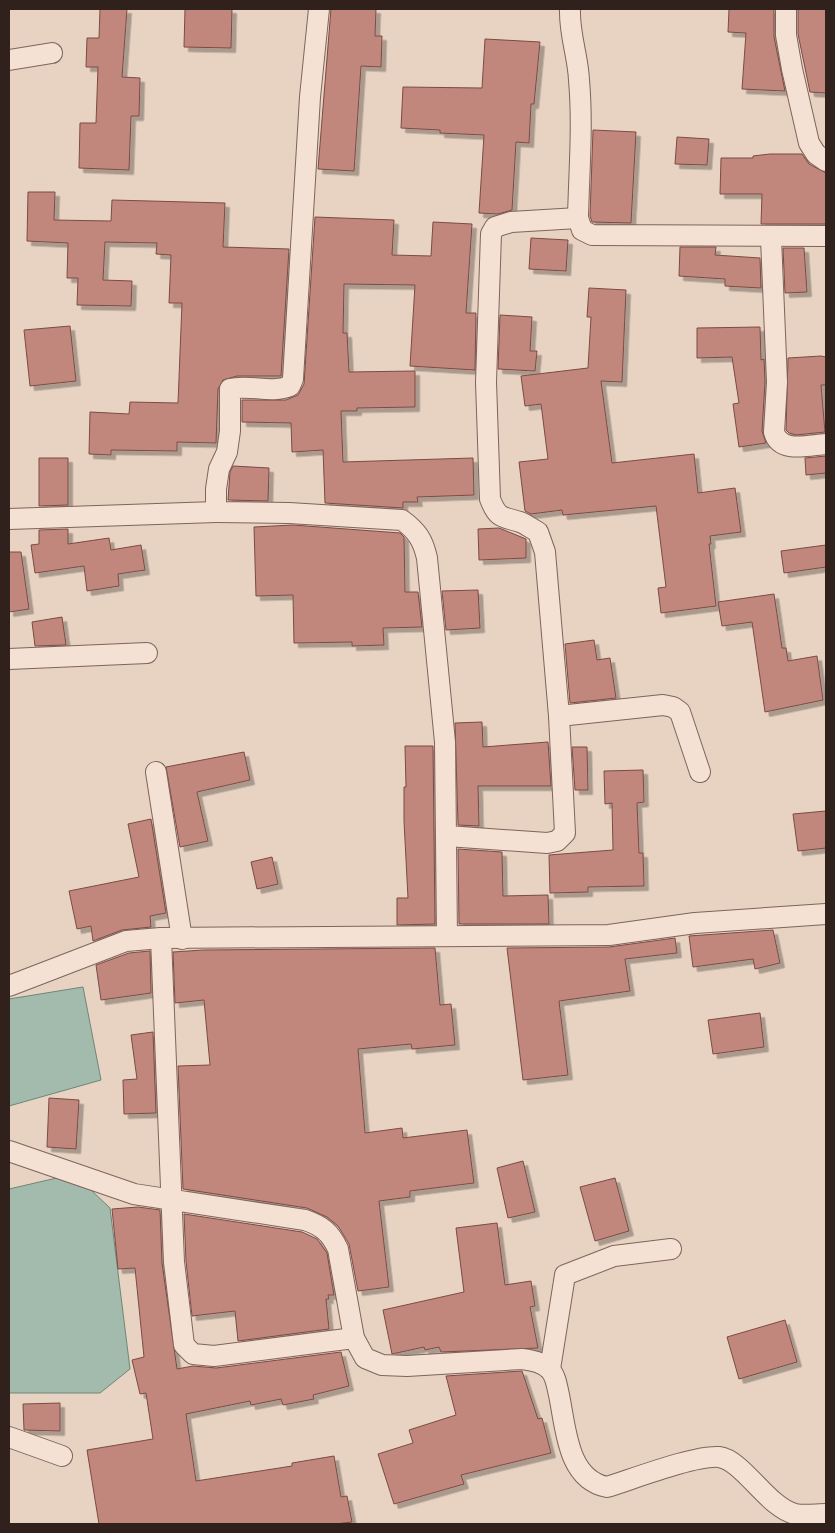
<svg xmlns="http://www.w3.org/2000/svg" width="835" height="1533" viewBox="0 0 835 1533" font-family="Merriweather,serif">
<defs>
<filter id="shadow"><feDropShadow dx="4.5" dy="4.5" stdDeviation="0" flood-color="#0004"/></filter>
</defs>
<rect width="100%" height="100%" fill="#e8d2c1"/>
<!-- water -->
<g fill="#a3bbad" stroke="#6c8779">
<path d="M83,987L101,1080L9,1106V999Z"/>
<path d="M74,1174L110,1208L130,1369L100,1393H9V1189Z"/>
</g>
<!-- building -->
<g fill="#c1867c" stroke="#7b4b44" filter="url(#shadow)">
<path d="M100,9H127L122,77L140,78L139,116H131L129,170L79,168L80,123H96L98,67H86L87,38H99Z"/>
<path d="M185,9H232L231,48L184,47Z"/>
<path d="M331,9H376L375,36H382L381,67L361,66L354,171L318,169Z"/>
<path d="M729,9H774V37L785,91L742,89L746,33L728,32Z"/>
<path d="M798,9H826V93L810,92L798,34Z"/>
<path d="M485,39L540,42L534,104H531L529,143L516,142L512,210L498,214L479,213L484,135L440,133V130L401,128L403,87L482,88Z"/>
<path d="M593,130L636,132L631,223L592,222L590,216Z"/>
<path d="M677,137L709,139L707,165L675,164Z"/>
<path d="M770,154H802L809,164L826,173V224H761L762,194H720L721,158H753V156Z"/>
<path d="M28,192H55L54,220L111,221L112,200L225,203L223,247L289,249L281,376H237L223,380L218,389L216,443L177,442V451L111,450V455L89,454L90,412L129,414L130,402L178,403L182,303H169L171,255L156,254L157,243L105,242L103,280L132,281L131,306L77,305L78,278H67L68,243L27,241Z"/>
<path d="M315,217L394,220L392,255L431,256L433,222L472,224L466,313H476L475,370L410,366L415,285L344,284L343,333H347L349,372L415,371V407L357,408V411H341L343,462L473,458L474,495L417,497L418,502H403V508L325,503L323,450L292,452L291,423L242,422V400H286L298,395L304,384Z"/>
<path d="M531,238L568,240L566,271L529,269Z"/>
<path d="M680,247H716L715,255L760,258L761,288L725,286V279L679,276Z"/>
<path d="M783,248H804L807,292L785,293Z"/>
<path d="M589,288L626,290L622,382L601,381L612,463L694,454L698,493L735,488L741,532L710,536L711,544H709L716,606L661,613L658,588L666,587L656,506L563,515L562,510L531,514L525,511L519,462L548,459L541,404L525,406L521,376L588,368L591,317H587Z"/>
<path d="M500,315L532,317L530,351H537L535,371L498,369Z"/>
<path d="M70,326L76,381L30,386L24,330Z"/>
<path d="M760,327L761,360L764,359L765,382L762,431L766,443L739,447L733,404L739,403L732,357L697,358V328Z"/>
<path d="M821,356L826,357V385H821L825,432L796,435L789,433L786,430L788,358Z"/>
<path d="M826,456V473L806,475L805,458Z"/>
<path d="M39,458H68V505L39,506Z"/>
<path d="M233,466L269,468L268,501L228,500L230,472Z"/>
<path d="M293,525L400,533L404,537L405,592H418L422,627L383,628L384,645L352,646V642L294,643L293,595L256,596L254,527Z"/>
<path d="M499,528L526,539V558L479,560L478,529Z"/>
<path d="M68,529V544L109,538L111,550L141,545L145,570L118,574L119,586L87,591L84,566L35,573L31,545L39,544V530Z"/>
<path d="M826,545V567L784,573L781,551Z"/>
<path d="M9,552H21L29,609L9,612Z"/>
<path d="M478,590L480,628L446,630L442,591Z"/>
<path d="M774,594L782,648H786L788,661L817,656L823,700L765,712L752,622L722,626L718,602Z"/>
<path d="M62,617L66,645L35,646L32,622Z"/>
<path d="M594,640L597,660L610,658L616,698L570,703L565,644Z"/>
<path d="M482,722L483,747L548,742L551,786H478L479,826L458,825L455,723Z"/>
<path d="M405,746H433L435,924L397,925V898H408L404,821V787H406Z"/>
<path d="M572,747H587L588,790H575Z"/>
<path d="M244,752L250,780L197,792L208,841L180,847L166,767Z"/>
<path d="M643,770L644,802L637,803L639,853H643L644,886L588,887V892L550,893L549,855L613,850L612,803L605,804L604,771Z"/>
<path d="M826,811V848L798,851L793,814Z"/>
<path d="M151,819L166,913L150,916L151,927L122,930L93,941L91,926L77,929L69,891L139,877L128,824Z"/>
<path d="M458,849L502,852L503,896L548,895L549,924H459Z"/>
<path d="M272,857L278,884L257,889L251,862Z"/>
<path d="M773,930L780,963L755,969L753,959L693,967L689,936Z"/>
<path d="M675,938L677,953L625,959L630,991L559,1001L568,1075L523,1080L507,948L609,947Z"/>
<path d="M435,948L440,1005L451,1004L455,1045L412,1049L411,1044L358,1049L365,1133L402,1128L403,1138L467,1130L474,1183L410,1191V1197L379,1201L389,1287L358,1291L349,1244L338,1226L327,1217L307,1208L183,1189L178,1066L210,1065L204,1000L175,1003L173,952L203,950Z"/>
<path d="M150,951L151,993L101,1000L96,965L129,953Z"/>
<path d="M760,1013L764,1047L713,1054L708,1020Z"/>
<path d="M153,1032L156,1113L124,1114L123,1080L137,1079L131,1035Z"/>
<path d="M49,1098L79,1100L76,1149L47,1147Z"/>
<path d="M523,1161L535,1212L508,1218L497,1168Z"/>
<path d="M615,1178L629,1231L595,1241L580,1187Z"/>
<path d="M138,1207L160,1210L162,1263L177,1369L193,1366L216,1368L341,1352L349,1386L313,1395L314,1399L283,1405L281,1399L251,1405L250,1401L186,1414L196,1481L292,1466V1463L334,1456L341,1497L347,1496L352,1522L335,1524H99L87,1450L153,1439L146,1393L140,1394L132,1360L144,1357L135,1268L118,1269L112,1209Z"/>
<path d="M184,1214L302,1232L317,1239L327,1253L334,1295H328L329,1299H326L329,1329L238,1341L235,1311L192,1316L186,1261Z"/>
<path d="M497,1223L505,1285L531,1281L535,1306L530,1307L538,1348L441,1352L439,1347L425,1350L424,1347L392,1354L383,1310L464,1292L456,1228Z"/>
<path d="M785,1320L797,1362L739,1379L727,1337Z"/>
<path d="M522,1371L538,1419L542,1418L551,1453L461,1475L464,1484L394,1504L378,1454L413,1443L409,1430L456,1415L446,1376Z"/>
<path d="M60,1403V1431L24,1430L23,1404Z"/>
</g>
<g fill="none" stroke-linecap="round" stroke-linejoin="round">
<!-- minor casing -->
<g stroke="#7f645b" stroke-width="22">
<g id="minor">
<path d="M319,9L310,97L293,379L290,386C271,394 250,384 230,389V431L227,452L219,469L216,489V512L289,513L402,520C417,531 423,540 427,558L445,742L447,936"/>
<path d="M570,9C569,34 578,56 579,80C583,126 579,172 578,218L582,230L592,235L826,236"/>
<path d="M786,9V35L792,69L809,143L816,154L826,161"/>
<path d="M9,60L52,53"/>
<path d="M771,238L777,382L774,432C780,454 809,445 826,444"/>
<path d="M9,519L216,512"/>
<path d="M9,659L147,653"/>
<path d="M559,716L663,705L673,707L680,712L700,772"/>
<path d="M156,772L182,939"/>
<path d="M447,836L547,843L557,841L565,833L559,716L545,552L538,532C532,529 526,524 520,522C501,516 498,519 490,499L486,382L491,234L495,227L511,222L578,218"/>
<path d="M9,986L126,941L161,938"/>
<path d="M9,1151L134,1194L305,1220C322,1226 330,1232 338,1249L354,1338L365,1358L382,1365L407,1366L522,1359C531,1360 543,1362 550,1370C556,1376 557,1387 559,1395C566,1428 567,1479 607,1487C633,1479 695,1455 719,1457C743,1460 767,1507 795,1514C804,1516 817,1514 826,1514"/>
<path d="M354,1338L214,1356L193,1354L184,1345L174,1262L161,938L609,935L695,923L826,914"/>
<path d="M550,1369L565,1275L614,1256L671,1249"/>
<path d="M9,1437L62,1456"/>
</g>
</g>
<!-- minor -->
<use href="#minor" stroke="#f4e1d3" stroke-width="20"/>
</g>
<!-- border -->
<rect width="835" height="1533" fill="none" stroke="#31211d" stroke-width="20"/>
</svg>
